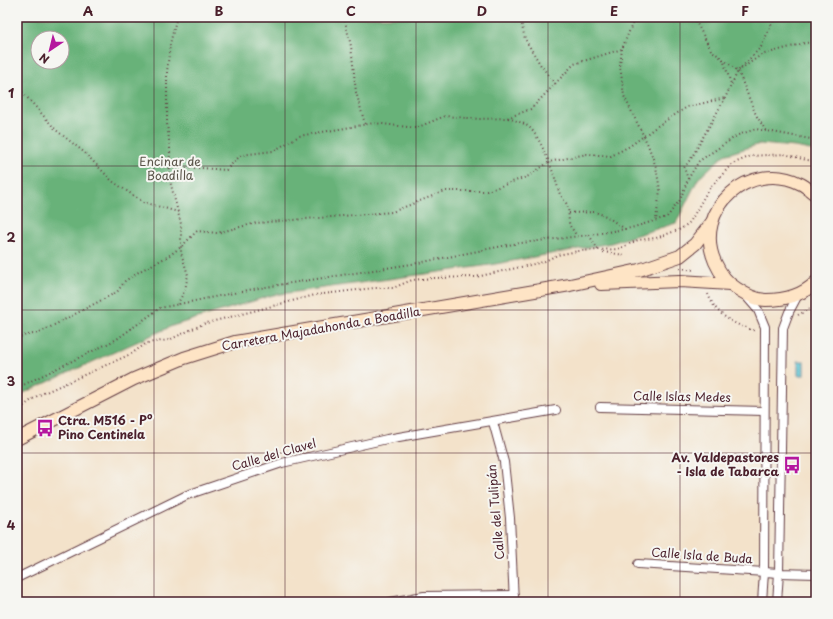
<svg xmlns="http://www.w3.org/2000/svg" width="833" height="619" viewBox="0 0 833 619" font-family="'Playpen Sans',sans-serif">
<rect width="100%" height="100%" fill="#f6f6f2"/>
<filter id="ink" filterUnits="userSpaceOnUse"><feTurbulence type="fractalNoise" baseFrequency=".025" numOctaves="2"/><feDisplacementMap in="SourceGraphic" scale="8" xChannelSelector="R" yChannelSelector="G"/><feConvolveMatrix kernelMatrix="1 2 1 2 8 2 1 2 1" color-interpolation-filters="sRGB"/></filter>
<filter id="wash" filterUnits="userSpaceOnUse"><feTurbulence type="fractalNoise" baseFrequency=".012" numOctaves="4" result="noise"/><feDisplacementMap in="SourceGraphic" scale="16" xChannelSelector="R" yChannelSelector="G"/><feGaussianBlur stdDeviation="0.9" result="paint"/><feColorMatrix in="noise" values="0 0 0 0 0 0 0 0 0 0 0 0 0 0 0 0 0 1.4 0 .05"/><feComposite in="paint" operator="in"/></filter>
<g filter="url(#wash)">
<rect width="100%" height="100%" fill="#f3e2ca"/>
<!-- forest -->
<path fill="#68b279" stroke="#596852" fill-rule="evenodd" d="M17,17H816V151L795,147L760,144L724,155L698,179L676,223L611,243L490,265L273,295L172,326L17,396ZM38,38H62V62H38Z"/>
<!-- water -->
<rect fill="#58c3d2" stroke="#51717e" x="798" y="361" width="6" height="14"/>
</g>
<g filter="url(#ink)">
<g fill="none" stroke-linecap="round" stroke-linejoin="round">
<!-- street casing -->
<g stroke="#633c43" stroke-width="10">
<g id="street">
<path d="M745,295L758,310L765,327L764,572L762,602"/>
<path d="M600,407L764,411"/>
<path d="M493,422L504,462L510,518L514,602"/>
<path d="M638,564L779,573L816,574"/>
<path d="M17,578L187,495L282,463L387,439L556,410"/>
<path d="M17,599L19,602"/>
<path d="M390,602L424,596L514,595"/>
<path d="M777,602L779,573L783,328L789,312L798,295"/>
</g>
</g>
<!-- secondary casing -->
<g stroke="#633c43" stroke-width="14">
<g id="secondary">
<path d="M816,195C811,192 807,187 801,184C751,158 692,209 715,262C720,273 726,282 736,288C745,294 755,300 766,300C785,300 802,296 816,282"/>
<path d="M601,284L680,281L730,284"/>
<path d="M17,439L134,379L184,358L235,342L570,285L639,270L680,256L695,244L712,222"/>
</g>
</g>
<!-- path -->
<g stroke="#633c43" stroke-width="2" stroke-dasharray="1 3" stroke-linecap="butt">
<path d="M176,17V20L170,44L167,72V124L170,148L169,177L181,224V253L188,275L185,290L177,305"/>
<path d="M344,17L351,46L356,92L365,124"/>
<path d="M520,17L525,39L540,64L555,84"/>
<path d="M695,17V20L711,50L738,71L756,115L766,131"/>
<path d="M17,20L23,17"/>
<path d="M622,49L620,65L624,96L648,145L656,167L660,190L656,220"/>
<path d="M723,59L731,84"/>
<path d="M741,69L761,55L805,43L816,42"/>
<path d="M17,86L56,130L85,153L112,181L143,202L178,212"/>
<path d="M508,118C516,121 523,122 530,128C541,138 556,178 559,192C561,197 567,202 568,208C569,213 568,221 570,226C572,229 575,232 576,236"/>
<path d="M170,168H202L226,170L241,155L273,151L299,136L374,123L416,128L445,116L479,119L507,118L531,109L574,64L622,49L635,17"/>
<path d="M688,179L684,168L692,157L725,98L738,71L761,47L775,17"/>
<path d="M569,213L595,212L606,216L625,229"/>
<path d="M589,235L599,251"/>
<path d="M603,252L625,255"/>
<path d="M680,268L694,270"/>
<path d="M708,294C716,316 735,325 756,331"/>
<path d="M798,315L816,305"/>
<path d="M17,339L22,336L39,333L117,292L125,281L140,271L167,257L181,247L197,231L217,233L256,223L392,212L445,191H487L529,176L549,162L587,154L611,156L630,146L656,127L687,107L725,98"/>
<path d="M17,388L117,339L160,308L253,289L418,263L513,244L589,235L631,228L667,217L680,200L688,179L699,161L738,135L756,129L816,140"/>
<path d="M17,411L37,396L131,354L147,343L169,340L203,324L315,295L374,288H393L412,280L433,278L476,277L543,262L557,255L578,251L618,249L638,240L656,238L681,229L690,222L708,190L732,164L751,156L784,154L807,160L816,161"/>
</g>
<!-- street -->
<use href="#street" stroke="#fff" stroke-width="8"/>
<!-- secondary -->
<use href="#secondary" stroke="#fee4c5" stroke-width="12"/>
</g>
</g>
<!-- grid -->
<path fill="none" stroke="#4a1f2b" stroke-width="1" stroke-opacity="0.55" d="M154,17V602M285,17V602M416,17V602M548,17V602M680,17V602M17,166H816M17,310H816M17,453H816"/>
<!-- icons -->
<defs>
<g id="bus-bare" transform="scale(1.38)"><path d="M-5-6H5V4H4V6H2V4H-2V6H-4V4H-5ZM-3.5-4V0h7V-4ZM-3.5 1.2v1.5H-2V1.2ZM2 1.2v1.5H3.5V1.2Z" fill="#b5179e" stroke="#f6f6f2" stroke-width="2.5" paint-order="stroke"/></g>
</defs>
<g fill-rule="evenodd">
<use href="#bus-bare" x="45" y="428"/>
<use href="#bus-bare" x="792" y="465"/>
</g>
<g text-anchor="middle" stroke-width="4" stroke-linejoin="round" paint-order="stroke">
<!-- park labels -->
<g font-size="12" fill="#5a5449" stroke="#f6f6f2">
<text x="170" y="166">Encinar de<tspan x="170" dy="14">Boadilla</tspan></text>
</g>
<!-- street labels -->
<g font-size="12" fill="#4a1f2b" stroke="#f6f6f2">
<text transform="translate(321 329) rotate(-10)" y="4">Carretera Majadahonda a Boadilla</text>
<text transform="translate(682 397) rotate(1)" y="4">Calle Islas Medes</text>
<text transform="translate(274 455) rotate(-16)" y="4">Calle del Clavel</text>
<text transform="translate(496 512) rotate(-95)" y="4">Calle del Tulipán</text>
<text transform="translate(702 556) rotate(4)" y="4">Calle Isla de Buda</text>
</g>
<!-- poi labels -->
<g font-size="12" font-weight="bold" fill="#4a1f2b" stroke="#f6f6f2" text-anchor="start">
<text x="58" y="425">Ctra. M516 - Pº<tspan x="58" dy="14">Pino Centinela</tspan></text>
<text x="779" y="462" text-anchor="end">Av. Valdepastores<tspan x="779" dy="14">- Isla de Tabarca</tspan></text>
</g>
</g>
<!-- margin -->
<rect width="833" height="619" fill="none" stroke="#f6f6f2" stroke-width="44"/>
<!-- north arrow -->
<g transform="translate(50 50) rotate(215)"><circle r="19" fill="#f6f6f2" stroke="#b1a0a2"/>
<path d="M0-3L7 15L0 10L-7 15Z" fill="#b5179e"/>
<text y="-6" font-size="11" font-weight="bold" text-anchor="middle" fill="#4a1f2b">N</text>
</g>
<rect x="22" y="22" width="789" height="575" fill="none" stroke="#4a1f2b" stroke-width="1.5"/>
<g font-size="13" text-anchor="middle" font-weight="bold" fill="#4a1f2b">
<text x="88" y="16">A</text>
<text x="219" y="16">B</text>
<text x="351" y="16">C</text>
<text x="482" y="16">D</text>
<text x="614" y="16">E</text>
<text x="745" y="16">F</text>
<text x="11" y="98">1</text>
<text x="11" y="242">2</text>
<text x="11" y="386">3</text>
<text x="11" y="530">4</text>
</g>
</svg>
